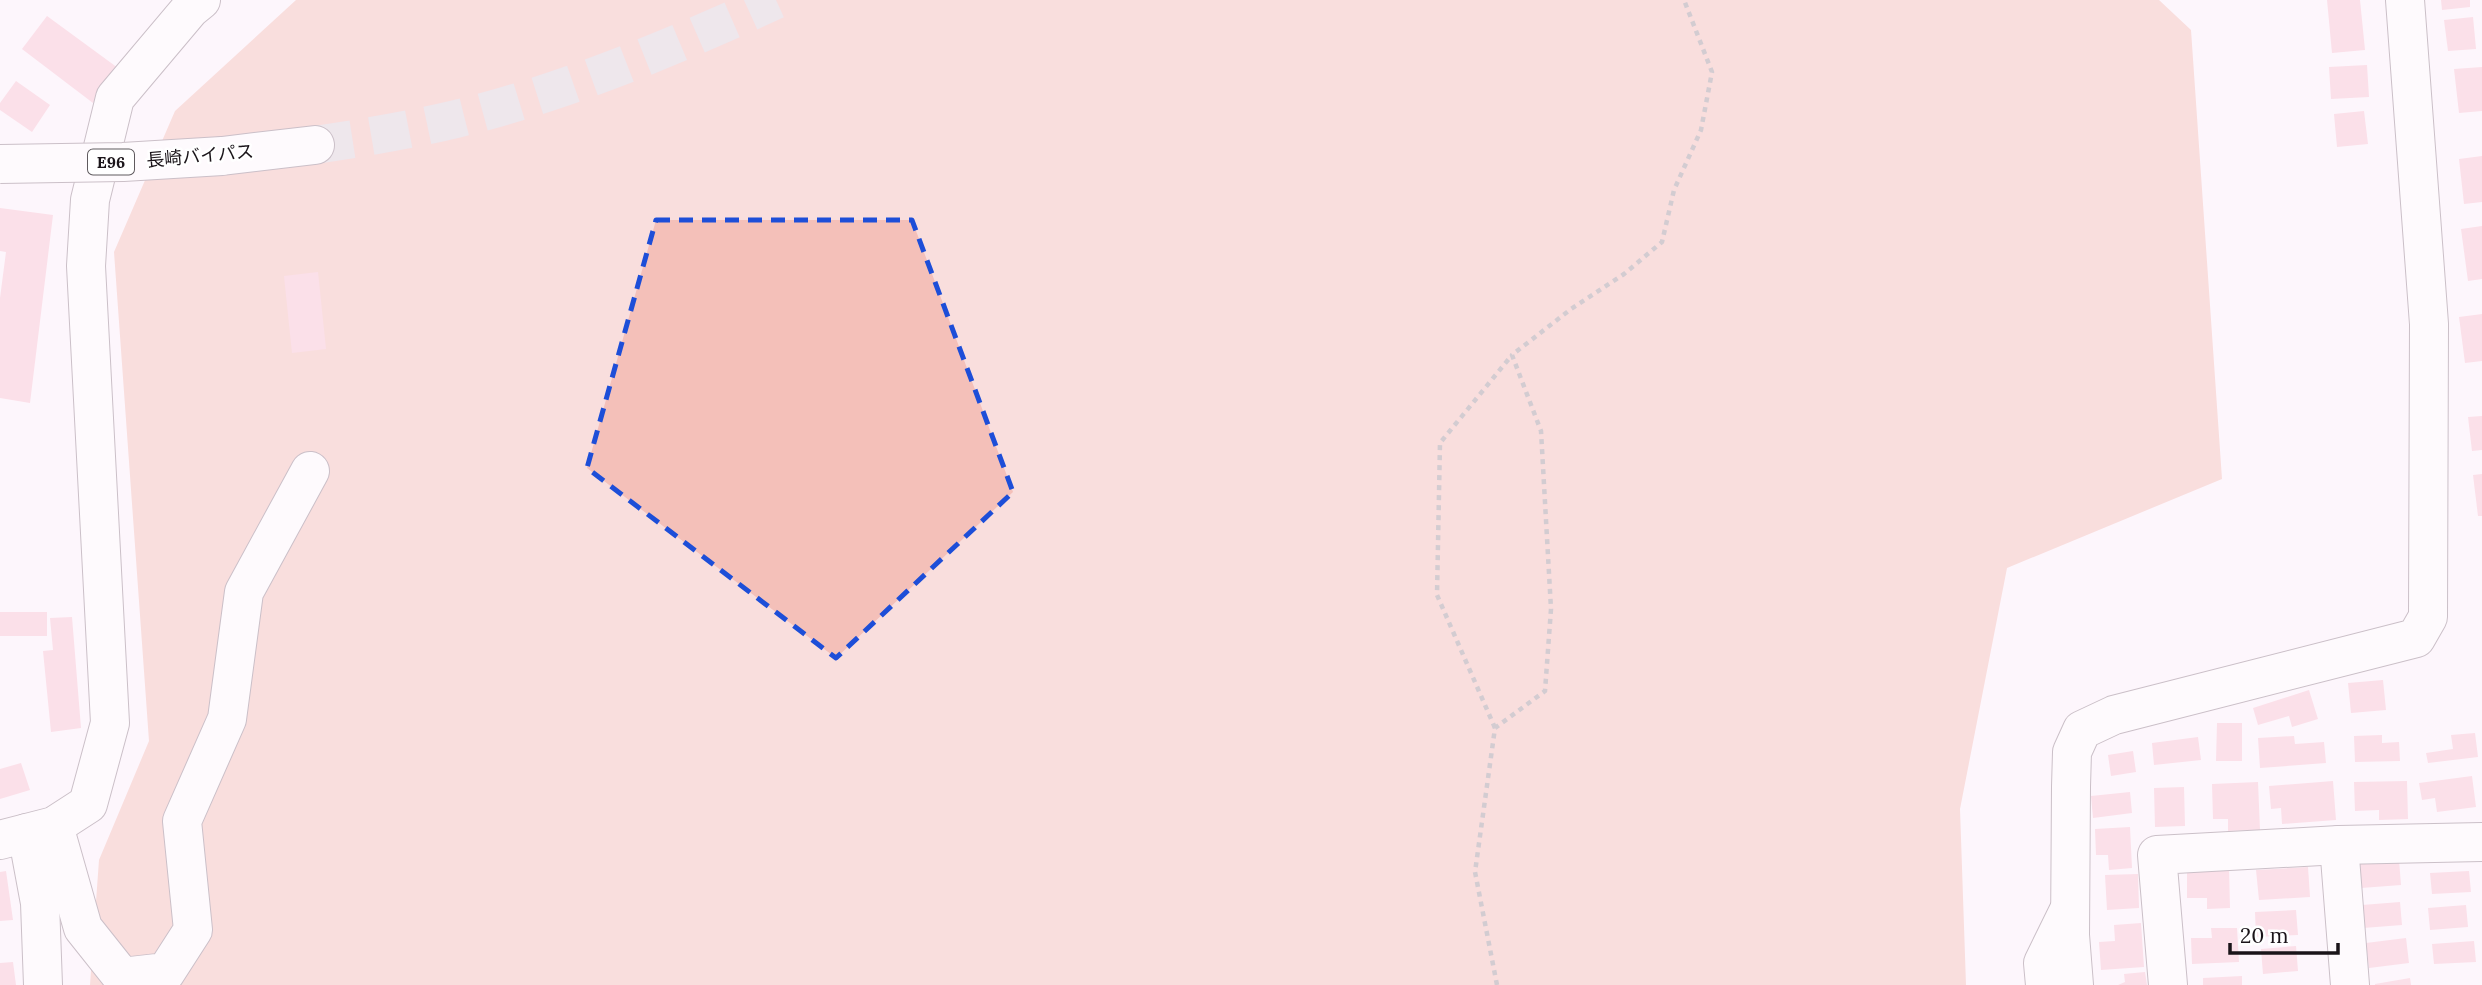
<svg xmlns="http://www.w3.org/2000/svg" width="2482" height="985" viewBox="0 0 2482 985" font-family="Lora,'Noto Sans JP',serif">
<rect width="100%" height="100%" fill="#fdf6fc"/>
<!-- green -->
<path fill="#f4c0b9" d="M296,0H2159L2191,30L2222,479L2007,568L1960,809L1966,985H90L99,860L149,741L114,252L175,111Z"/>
<!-- building -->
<g fill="#f9c5d3">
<path d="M2327,0H2360L2365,50L2332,53Z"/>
<path d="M2441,0H2470V7L2442,10Z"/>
<path d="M47,16L118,68L93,103L22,49Z"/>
<path d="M2473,17L2476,49L2448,51L2444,20Z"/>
<path d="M2367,65L2369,97L2331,99L2329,67Z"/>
<path d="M2482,67V111L2459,113L2454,69Z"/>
<path d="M16,81L50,105L32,132L0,110V103Z"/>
<path d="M2364,111L2368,144L2337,147L2334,114Z"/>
<path d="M2482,156V202L2464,204L2459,159Z"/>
<path d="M0,208L53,215L30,403L0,398V298L6,252L0,251Z"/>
<path d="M2482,226V279L2468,281L2461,229Z"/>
<path d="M318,272L326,349L292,353L284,276Z"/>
<path d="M2482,314V361L2465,363L2459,317Z"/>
<path d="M2482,416V450L2472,451L2468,417Z"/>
<path d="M2482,474V516H2478L2473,475Z"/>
<rect x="0" y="612" width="47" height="24"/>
<path d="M72,617L81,728L51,732L43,651L53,650L50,618Z"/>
<path d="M2383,680L2386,710L2351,713L2348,683Z"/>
<path d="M2309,690L2318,719L2292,727L2289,716L2258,725L2253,708Z"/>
<path d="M2217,723H2242V761H2216Z"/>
<path d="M2475,733L2478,757L2428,763L2426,753L2453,749L2451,735Z"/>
<path d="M2382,735V743L2399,742L2400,761L2355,762L2354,736Z"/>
<path d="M2294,736L2295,744L2324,742L2326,763L2260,768L2258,738Z"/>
<path d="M2198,737L2201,760L2154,765L2152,743Z"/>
<path d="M2133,751L2136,772L2111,776L2108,755Z"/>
<path d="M21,763L30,790L0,799V769Z"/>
<path d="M2472,776L2476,807L2437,812L2435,798L2422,800L2419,783Z"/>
<path d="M2333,781L2336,820L2282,824L2281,808L2271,809L2269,786Z"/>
<path d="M2407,781L2408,819L2379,820V810L2355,811L2354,782Z"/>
<path d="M2258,782L2260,830L2228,831V819H2213L2212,784Z"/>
<path d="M2184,787L2185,826L2155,827L2154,788Z"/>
<path d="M2130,792L2132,813L2093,818L2091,796Z"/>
<path d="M2130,827L2132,868L2109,870L2108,855H2096L2095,829Z"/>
<path d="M2399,860L2401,885L2361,888L2359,862Z"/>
<path d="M2308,867L2310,897L2259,900L2256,870Z"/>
<path d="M2229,868L2230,908L2207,909V898H2187V869Z"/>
<path d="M6,871L13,920L0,921V872Z"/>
<path d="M2469,871L2471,892L2432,894L2430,873Z"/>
<path d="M2138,874L2139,908L2107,910L2105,875Z"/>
<path d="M2400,902L2402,925L2363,928L2362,905Z"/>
<path d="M2466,905L2468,927L2430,930L2428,908Z"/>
<path d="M2296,910L2298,935L2256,937L2255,912Z"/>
<path d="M2141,923L2144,967L2101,970L2099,942L2115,941L2114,925Z"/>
<path d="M2211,928H2237L2239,962L2192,964L2191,938H2212Z"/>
<path d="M2406,938L2409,963L2369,968L2366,943Z"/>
<path d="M2474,941L2476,962L2434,964L2432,944Z"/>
<path d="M2296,946L2298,971L2263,974L2261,949Z"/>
<path d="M13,962L16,985H0V963Z"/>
<path d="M2145,972L2147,985H2118L2125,982L2124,974Z"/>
<path d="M2242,976V985H2203V978Z"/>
<path d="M2410,978L2411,985H2375V984Z"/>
</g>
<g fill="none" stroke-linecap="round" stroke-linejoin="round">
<!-- highway-tunnel -->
<path stroke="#dbd4da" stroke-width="38" stroke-dasharray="38 19" stroke-linecap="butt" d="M315,145C362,138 410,130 456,119C566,92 674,47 776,0"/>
<!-- minor casing -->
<g stroke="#8e7e8a" stroke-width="40">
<g id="minor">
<path d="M54,826L83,928L122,977L166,972L193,930L182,821L227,719L244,592L310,471"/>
<path d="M27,833L40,903L43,985"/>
<path d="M0,840L54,826L88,804L110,723L86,266L90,200L115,98L190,9L201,0"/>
<path d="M2339,845L2350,985"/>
<path d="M2045,985L2043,963L2068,912"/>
<path d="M2074,985L2070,935L2071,787L2072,752L2082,730L2114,715L2416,638L2428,617L2429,324L2405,0"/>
<path d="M2168,985L2157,855L2339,845L2482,842"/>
</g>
</g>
<!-- highway casing -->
<g stroke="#8e7e8a" stroke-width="40">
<path id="highway" d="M222,156L315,145"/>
</g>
<!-- path -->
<g stroke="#9f999e" stroke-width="4.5" stroke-dasharray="5 5" stroke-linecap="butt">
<path d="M1495,728L1437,595L1440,443L1512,355"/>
<path d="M1497,985L1475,872L1495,728L1545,691L1551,609L1541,431L1512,355L1571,309L1624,274L1662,242L1674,190L1701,130L1712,72L1684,0"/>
</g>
<!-- minor -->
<use href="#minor" stroke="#fff" stroke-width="38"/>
<!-- highway -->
<use href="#highway" stroke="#fff" stroke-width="38"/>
<!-- highway-bridge casing -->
<g stroke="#8e7e8a" stroke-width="40" stroke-linecap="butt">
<path id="highway-bridge" d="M0,164L123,162L222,156"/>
</g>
<!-- highway-bridge -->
<use href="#highway-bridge" stroke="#fff" stroke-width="38"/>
</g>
<!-- marked area -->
<path d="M0 0H2482V985H0ZM656,220H912L1013,492L836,658L587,468Z" fill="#fdf6fc" fill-opacity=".55" fill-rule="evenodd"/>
<path fill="none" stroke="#1d4ed8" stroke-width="5" stroke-dasharray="14 9" stroke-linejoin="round" d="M656,220H912L1013,492L836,658L587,468Z"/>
<g text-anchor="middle" stroke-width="5" stroke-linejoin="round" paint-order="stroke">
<!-- shield labels -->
<rect fill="#fff" stroke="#5f5a5e" stroke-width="2" x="88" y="149.5" width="46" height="25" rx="5"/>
<g font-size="16" font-weight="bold" fill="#1a1419">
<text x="111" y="168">E96</text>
</g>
<!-- street labels -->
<g font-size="18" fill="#1a1419" stroke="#fff">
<text transform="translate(200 156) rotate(-5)" y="6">長崎バイパス</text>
</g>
</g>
<!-- scale -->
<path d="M2230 943v10h108v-10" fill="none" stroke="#1a1419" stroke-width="3.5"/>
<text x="2240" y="943" font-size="21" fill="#1a1419" stroke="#ffffff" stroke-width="5" paint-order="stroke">20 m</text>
</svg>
